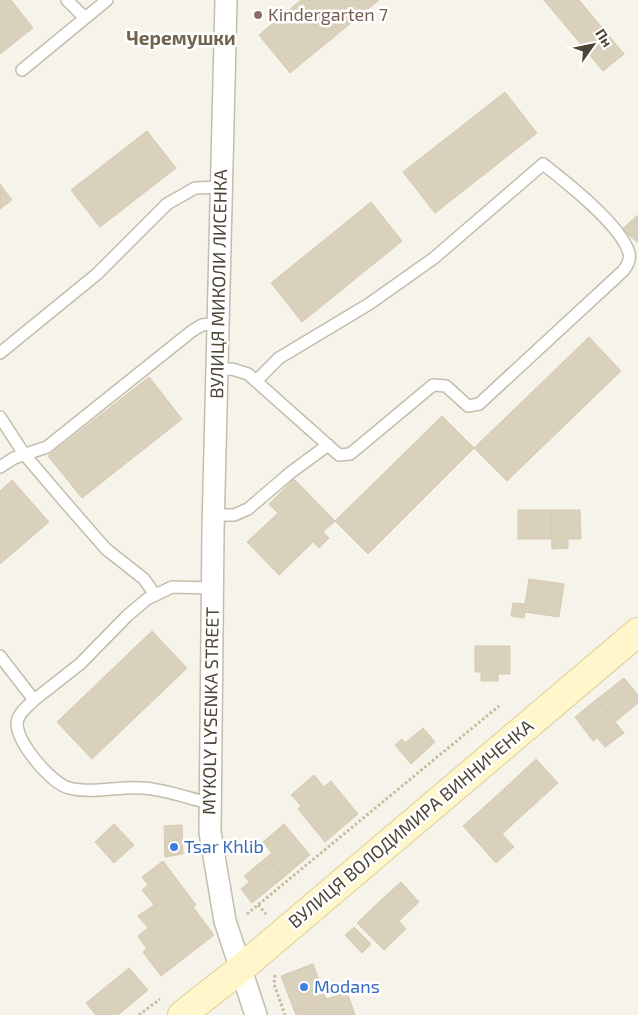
<svg xmlns="http://www.w3.org/2000/svg" width="638" height="1015" viewBox="0 0 638 1015" font-family="'Exo 2',sans-serif">
<rect width="100%" height="100%" fill="#f6f4ea"/>
<!-- building -->
<g fill="#dad1bd" stroke="#d5cab0">
<path d="M0,0H11L33,28L0,54Z"/>
<path d="M301,0H379L290,73L259,35Z"/>
<path d="M544,0H579L624,54L603,71Z"/>
<path d="M505,92L537,133L435,213L403,172Z"/>
<path d="M147,131L176,168L100,227L71,190Z"/>
<path d="M0,184L12,200L0,209Z"/>
<path d="M371,202L402,241L302,322L271,283Z"/>
<path d="M638,215V243L622,229Z"/>
<path d="M589,337L621,371L507,481L474,448Z"/>
<path d="M149,377L182,419L82,498L48,456Z"/>
<path d="M442,416L474,448L368,554L335,521Z"/>
<path d="M294,479L335,521L323,532L329,538L319,548L313,542L279,575L247,542L278,513L269,504Z"/>
<path d="M12,480L49,522L0,564V491Z"/>
<path d="M518,510H551L552,539H518Z"/>
<path d="M551,510H580L581,539H568V548L552,549Z"/>
<path d="M529,579L564,584L559,617L525,612L524,618L511,616L513,603L525,604Z"/>
<path d="M152,631L187,668L92,759L57,722Z"/>
<path d="M475,646H510V674H498V681H481V672H475Z"/>
<path d="M624,678L638,695V703L615,722L597,699Z"/>
<path d="M597,699L624,733L605,747L597,738L593,741L575,717Z"/>
<path d="M423,728L435,742L411,764L395,745L402,739L405,743Z"/>
<path d="M536,759L558,783L526,812L504,789Z"/>
<path d="M314,775L324,787L331,781L358,814L325,842L298,809L301,806L291,795Z"/>
<path d="M504,789L526,812L502,834L514,847L496,863L463,826Z"/>
<path d="M114,824L134,845L114,863L95,842Z"/>
<path d="M284,824L310,855L284,877L267,857L272,853L263,842Z"/>
<path d="M182,825L183,854L165,857L164,826Z"/>
<path d="M267,857L284,877L252,903L241,889L249,882L244,876Z"/>
<path d="M163,861L196,905L193,907L214,935L161,976L143,952L147,949L138,936L148,928L138,916L154,905L142,890L148,885L142,877Z"/>
<path d="M401,882L419,902L398,922L380,901Z"/>
<path d="M380,901L406,929L384,950L357,923Z"/>
<path d="M354,927L371,944L362,953L345,935Z"/>
<path d="M313,964L326,999L294,1010L281,976Z"/>
<path d="M129,968L148,990L118,1015H96L86,1003Z"/>
<path d="M347,992L355,1015H296L294,1010Z"/>
</g>
<g fill="none" stroke-linecap="round" stroke-linejoin="round">
<!-- service casing -->
<g stroke="#c3bdab" stroke-width="14">
<g id="service">
<path d="M67,0L84,17"/>
<path d="M22,70L107,0"/>
<path d="M0,353L97,274L167,204L195,188L221,187"/>
<path d="M217,370L232,369L248,374L339,455L350,454L355,450L433,385L446,386L468,406L479,404L623,271C627,266 631,260 629,253C621,225 566,182 543,164L434,258L369,304L279,358L256,381"/>
<path d="M0,417L24,454L71,509L106,549L144,579L155,595"/>
<path d="M0,467L14,458L47,447L192,331L202,325L218,323"/>
<path d="M214,515H234L248,509L290,473L328,445"/>
<path d="M0,656L34,700L80,664L127,616L147,599L172,587L213,588"/>
<path d="M34,700C27,707 17,714 17,724C18,744 51,783 69,788C92,794 119,786 142,788C164,789 187,798 209,803"/>
</g>
</g>
<!-- minor casing -->
<g stroke="#c3bdab" stroke-width="24">
<path id="minor" d="M226,0L213,531L210,832L225,921L256,1015"/>
</g>
<!-- secondary casing -->
<g stroke="#dcce94" stroke-width="30">
<path id="secondary" d="M182,1015L239,970L638,632"/>
</g>
<!-- path -->
<g stroke="#c7bb9a" stroke-width="3" stroke-dasharray="2.5 2.5" stroke-linecap="butt">
<path d="M258,905L266,914"/>
<path d="M247,914L499,706"/>
<path d="M275,975L274,984L285,1015"/>
<path d="M139,1015L160,999"/>
</g>
<!-- service -->
<use href="#service" stroke="#fff" stroke-width="11"/>
<!-- minor -->
<use href="#minor" stroke="#fff" stroke-width="21"/>
<!-- secondary -->
<use href="#secondary" stroke="#fff7cb" stroke-width="28"/>
</g>
<!-- markers -->
<circle fill="#8d6e63" stroke="#fff" stroke-width="2" cx="258" cy="15" r="5"/>
<g fill="#3f7fe0" stroke="#fff" stroke-width="2">
<circle cx="174" cy="847" r="5"/>
<circle cx="304" cy="987" r="5"/>
</g>
<g text-anchor="middle" stroke-width="5" stroke-linejoin="round" paint-order="stroke">
<!-- education labels -->
<g font-size="18" fill="#785e54" stroke="#fff" text-anchor="start">
<text x="268" y="21">Kindergarten 7</text>
</g>
<!-- street labels -->
<g font-size="18" fill="#4c4536" stroke="#fff">
<text transform="translate(219 284) rotate(-89)" y="6">ВУЛИЦЯ МИКОЛИ ЛИСЕНКА</text>
<text transform="translate(211 711) rotate(-89)" y="6">MYKOLY LYSENKA STREET</text>
<text transform="translate(411 824) rotate(-40)" y="6">ВУЛИЦЯ ВОЛОДИМИРА ВИННИЧЕНКА</text>
</g>
<!-- shop labels -->
<g font-size="18" fill="#366cbe" stroke="#fff" text-anchor="start">
<text x="184" y="853">Tsar Khlib</text>
<text x="314" y="993">Modans</text>
</g>
<!-- neighbourhood labels -->
<g font-size="19" font-weight="bold" fill="#70644c" stroke="#fff">
<text x="181" y="45">Черемушки</text>
</g>
</g>
<!-- north arrow -->
<g transform="translate(593 45) rotate(57)" stroke="#ffffff" stroke-width="4" paint-order="stroke">
<path d="M0-4L9 19L0 12L-9 19Z" fill="#4c4536"/>
<text y="-8" font-size="14" font-weight="bold" text-anchor="middle" fill="#4c4536">Пн</text>
</g>
</svg>
